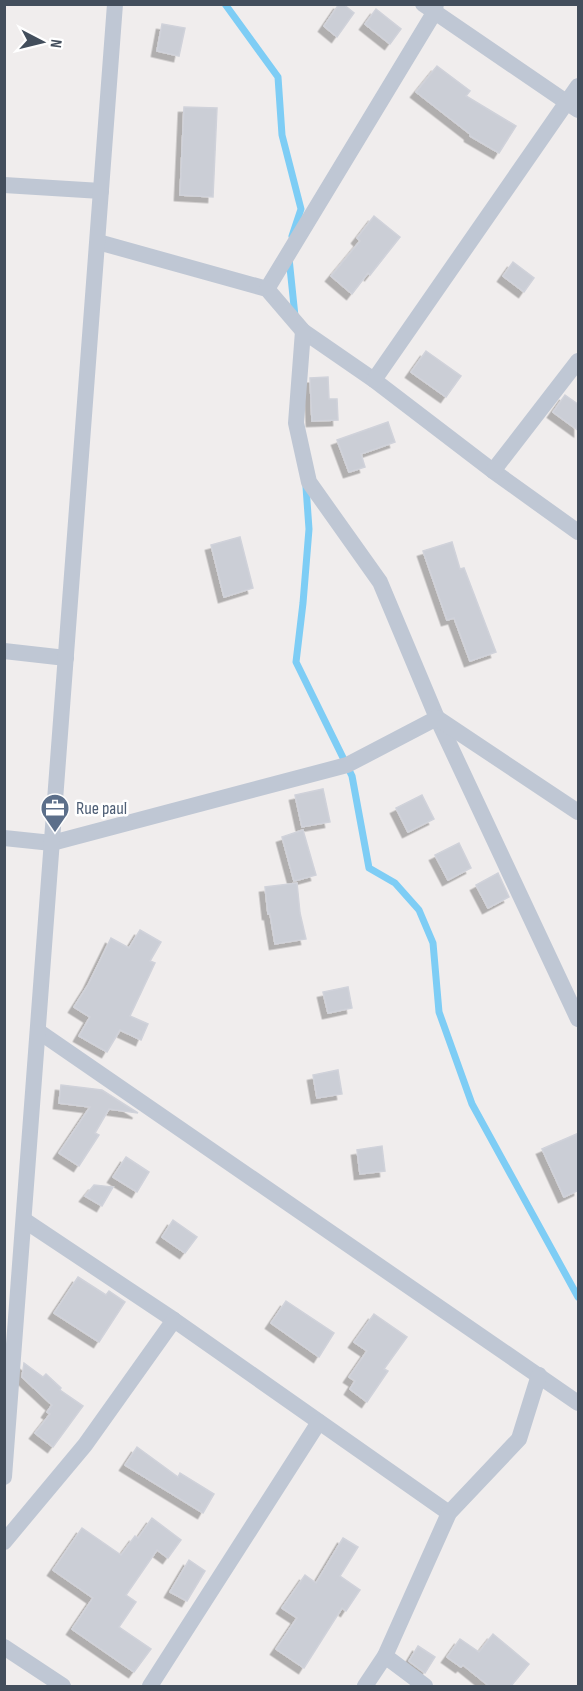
<svg xmlns="http://www.w3.org/2000/svg" width="583" height="1691" viewBox="0 0 583 1691" font-family="'Sofia Sans Condensed',sans-serif">
<defs>
<filter id="shadow"><feDropShadow dx="-5.5" dy="5.5" stdDeviation="0" flood-color="#0004"/></filter>
</defs>
<rect width="100%" height="100%" fill="#f0eded"/>
<g fill="none" stroke-linecap="round" stroke-linejoin="round">
<!-- stream -->
<g stroke="#7ecdf5" stroke-width="7">
<path d="M225,4L278,77L282,135L301,209L292,236"/>
<path d="M289,258L295,316"/>
<path d="M306,487L309,529L303,603L296,662L352,776L369,868L395,883L419,910L433,943L439,1012L472,1104L578,1297"/>
</g>
</g>
<!-- building -->
<g fill="#cbced6" stroke="#d0d2da" stroke-width="1.5" filter="url(#shadow)">
<path d="M339,4H343L354,13L337,37L324,26Z"/>
<path d="M376,9L401,29L390,44L365,24Z"/>
<path d="M162,24L185,28L179,56L157,51Z"/>
<path d="M437,66L470,91L466,96L516,126L499,153L470,136V134L416,92Z"/>
<path d="M184,107L217,108L213,197L180,195Z"/>
<path d="M374,216L400,237L370,275L368,273L352,294L331,276L360,241L357,238Z"/>
<path d="M513,262L534,278L524,292L503,276Z"/>
<path d="M426,351L461,376L446,397L411,372Z"/>
<path d="M328,377L329,399H337L338,420L312,421L310,378Z"/>
<path d="M565,395L579,405V431L553,412Z"/>
<path d="M388,422L395,442L361,454L365,467L349,472L337,440Z"/>
<path d="M240,537L253,588L224,597L211,545Z"/>
<path d="M452,542L460,569L464,568L496,652L470,661L454,618L447,620L423,551Z"/>
<path d="M323,789L330,822L302,827L295,795Z"/>
<path d="M422,795L434,819L408,832L396,808Z"/>
<path d="M303,830L316,875L294,881L282,837Z"/>
<path d="M459,843L471,868L448,880L435,855Z"/>
<path d="M498,873L509,897L488,908L476,885Z"/>
<path d="M297,883L300,913L306,939L275,944L270,914H268L265,887Z"/>
<path d="M140,930L161,942L150,961L155,963L130,1016L148,1024L141,1040L120,1030L107,1052L79,1036L90,1017L74,1007L88,985L111,938L129,948Z"/>
<path d="M348,987L352,1008L328,1013L323,992Z"/>
<path d="M338,1070L342,1094L317,1098L313,1075Z"/>
<path d="M61,1085L102,1090L138,1113L109,1109L95,1133L99,1135L79,1166L59,1153L90,1107L59,1103Z"/>
<path d="M579,1133V1190L564,1197L542,1149Z"/>
<path d="M382,1146L385,1171L360,1174L357,1150Z"/>
<path d="M126,1157L149,1172L137,1192L113,1177Z"/>
<path d="M94,1185L113,1187L102,1206L85,1196Z"/>
<path d="M173,1220L197,1237L185,1253L162,1237Z"/>
<path d="M78,1277L106,1295L109,1291L125,1302L99,1342L54,1313Z"/>
<path d="M286,1301L334,1333L319,1357L271,1323Z"/>
<path d="M374,1314L407,1337L384,1369L388,1371L367,1402L350,1389L355,1381L349,1377L367,1351L354,1342Z"/>
<path d="M24,1363L43,1377L46,1374L61,1388L60,1390L83,1406L53,1447L35,1433L50,1414L47,1412L52,1405L22,1377Z"/>
<path d="M137,1447L178,1477L180,1473L214,1494L203,1513L125,1465Z"/>
<path d="M152,1518L181,1540L168,1558L157,1550L126,1595L136,1602L119,1627L151,1649L134,1672L72,1629L93,1598L53,1570L82,1528L121,1555L135,1536L138,1538Z"/>
<path d="M343,1538L358,1547L340,1576L360,1590L346,1611L342,1608L304,1668L276,1649L297,1618L282,1608L305,1575L316,1583Z"/>
<path d="M189,1560L205,1571L187,1601L170,1592Z"/>
<path d="M493,1634L529,1664L511,1686H489L463,1665L461,1667L447,1657L460,1639L479,1652Z"/>
<path d="M418,1646L435,1657L425,1673L409,1661Z"/>
</g>
<g fill="none" stroke-linecap="round" stroke-linejoin="round">
<!-- minor -->
<g stroke="#bfc7d4" stroke-width="16">
<path d="M423,4L578,110"/>
<path d="M4,185L101,191"/>
<path d="M98,242L267,289L303,331L374,380L493,471L578,532"/>
<path d="M267,289L434,13L436,4"/>
<path d="M303,331L296,423L309,482L380,582L437,718L578,1019"/>
<path d="M374,380L578,86"/>
<path d="M493,471L578,361"/>
<path d="M4,651L66,658"/>
<path d="M4,838L52,843L347,765L437,718L578,812"/>
<path d="M38,1031L578,1403"/>
<path d="M24,1220L174,1320L449,1513"/>
<path d="M4,1477L115,4"/>
<path d="M4,1542L85,1445L174,1320"/>
<path d="M4,1647L63,1686"/>
<path d="M385,1656L425,1686"/>
<path d="M150,1686L319,1422"/>
<path d="M365,1686L385,1656L449,1513L519,1439L539,1375"/>
</g>
</g>
<!-- icons -->
<defs>
<g id="office-pin" transform="scale(1.5)"><path d="M0 17L-7.5 6A9.5 9.5 0 1 1 7.5 6Z" fill="#5c6f8a" stroke="#fff"/><path d="M-6-3h4V-5.5h4V-3h4V5H-6ZM-1-4.5V-3h2v-1.5ZM-6 0V1H6V0Z" fill="#fff"/></g>
</defs>
<g fill-rule="evenodd">
<use href="#office-pin" x="55" y="808"/>
</g>
<g text-anchor="middle" stroke-width="5" stroke-linejoin="round" paint-order="stroke">
<!-- service labels -->
<g font-size="18" fill="#4e5e75" stroke="#fff" text-anchor="start">
<text x="76" y="814">Rue paul</text>
</g>
</g>
<!-- border -->
<rect width="583" height="1691" fill="none" stroke="#434e5c" stroke-width="12"/>
<!-- north arrow -->
<g transform="translate(42 42) rotate(97)" stroke="#ffffff" stroke-width="4.5" paint-order="stroke">
<path d="M0-4.5L10 22L0 15L-10 22Z" fill="#434e5c"/>
<text y="-9" font-size="16" font-weight="bold" text-anchor="middle" fill="#434e5c">N</text>
</g>
</svg>
